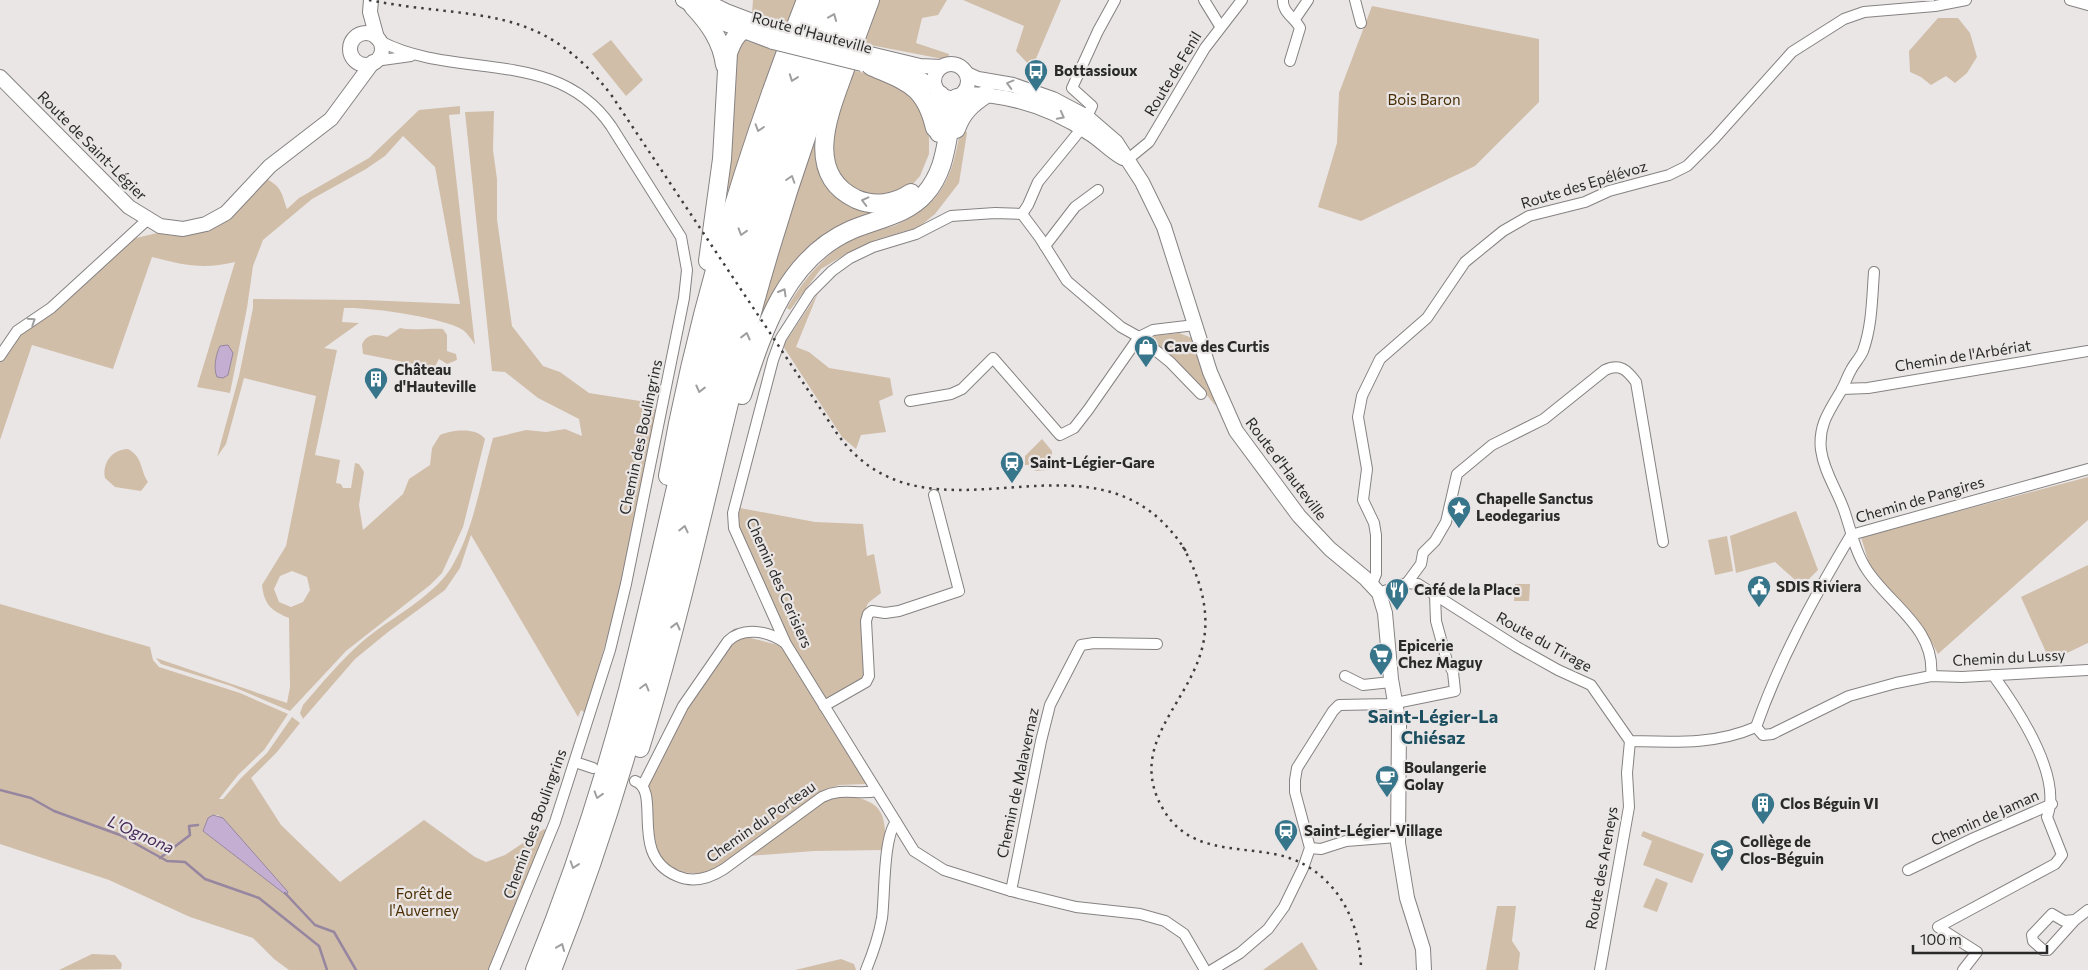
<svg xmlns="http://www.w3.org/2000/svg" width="2088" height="970" viewBox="0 0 2088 970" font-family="Commissioner,sans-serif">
<rect width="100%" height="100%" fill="#eae6e6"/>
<!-- green -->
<g fill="#d1bea9" fill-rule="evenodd">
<path d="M753,0H800L790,26L752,13Z"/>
<path d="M876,0H947L938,15L922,18L916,43L949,54L948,60L860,43Z"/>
<path d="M963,0H1061L1032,68L1016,51L1024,26Z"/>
<path d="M1372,6L1539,39V102L1475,166L1361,221L1318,207L1337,143L1339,93Z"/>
<path d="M1938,18H1958L1970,33L1977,57L1967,73L1955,83L1946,76L1931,85L1921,77L1910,72L1909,51Z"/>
<path d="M740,39L780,52L717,243L730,64Z"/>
<path d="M611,40L643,80L626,96L592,54Z"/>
<path d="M850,70L885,77L893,82L915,100L927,119L929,128V154L920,176L912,185L881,198L849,188L834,170L829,142Z"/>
<path d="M825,99L829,179L889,207L827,238L754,333Z"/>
<path d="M460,106V114L449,115L475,345C472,340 468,334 463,330C443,317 369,307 344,308L342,322L359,323L324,348L337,350L315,455L340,460L336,483L341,484L343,488H351L355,463L359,464L364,472L359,505L363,530L403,494L409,479L430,465L432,448L440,435C452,430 476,427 485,439L463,527L442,573L430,585L346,651L290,711L231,686L161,664L156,658L287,703L290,687L289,618C272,611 264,605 262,585L286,546L316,396L244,378L226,444L217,457L239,376L253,308V299L365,300L460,304L435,167L403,136L385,156L366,169L312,199L263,240L253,266L247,308L230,393L197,387L235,262C203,270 183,265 152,257L113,369L32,345L0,440V361L14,339L132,239L157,233L175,236L212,229L225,220L266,179C282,186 282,195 287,209L299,198L369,158L419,110ZM292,571L307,577L310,590L303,602L291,607L279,602L274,589L280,576Z"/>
<path d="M494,111L493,150L497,179V219L512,326L543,366L560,372L589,393L640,401L656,410L615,611L585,713L581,710L578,717L471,535L460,568L445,590L388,632L355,659L303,719L300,713L303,705C322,683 341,660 363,641C390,618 432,598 451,568C474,530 481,480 493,438L526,430L546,432L565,429L582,436L579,419L538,398L505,372L492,371L465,112Z"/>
<path d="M965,129L967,133L959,183L935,214L919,227L875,240L844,255L821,269L790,310L787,308C805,277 829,248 863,234C874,229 886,229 896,225C942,205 952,177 960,132Z"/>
<path d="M818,293L796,347L809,352L829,368L890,378L893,395L879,401L886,432L861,435L856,449L842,437L783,346Z"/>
<path d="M400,328C415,331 427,328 443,329L447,335V351L456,354L457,360L447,364L439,359L434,368L363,354L362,345C366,333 377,334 387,337Z"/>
<path d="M1179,333L1192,338L1216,406L1204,392L1151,343L1153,339L1151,336Z"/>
<path d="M1042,439L1052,451V465L1049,470L1035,471L1032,465H1025V456Z"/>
<path d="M128,449C143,457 140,470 148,482L141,491L115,487L105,478C102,463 112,449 128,449Z"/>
<path d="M2088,477V520L1938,654L1922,625L1871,570L1861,537Z"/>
<path d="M740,508L815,522L863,524L867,556L874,554L881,593L868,603L862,619L866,671L863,679L830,699H825L788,640L739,530L738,518Z"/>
<path d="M1796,511L1818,570L1802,586L1775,562L1736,573L1730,536Z"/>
<path d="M1727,536L1733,571L1715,575L1708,540Z"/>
<path d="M2088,565V643L2050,661L2021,597Z"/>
<path d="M1515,584H1530L1529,601H1514Z"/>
<path d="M0,604L150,647L153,660L159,667L240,693L288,714L264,750L238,775L219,799H223L241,778L267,753L292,717L300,723L277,752L251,778L281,825L340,882L424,820L475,857L486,862L505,855L544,829L547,831L490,970H289L274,959L253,938L190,917L109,880L0,844ZM214,815H218L286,895L203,831L208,818Z"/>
<path d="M742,636L783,646L865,780V784L839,785L822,791L720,868C696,878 679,873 656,861L646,791L665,739L733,639Z"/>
<path d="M840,795C881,799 887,811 885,850L814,851L749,856L827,798Z"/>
<path d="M1643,831L1704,854L1692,883L1643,865L1652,841L1641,836Z"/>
<path d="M1656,878L1668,883L1657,912L1643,907Z"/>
<path d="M1497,906H1516L1512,941L1520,953L1518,970H1486Z"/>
<path d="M1302,942L1318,970H1263Z"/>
<path d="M92,954L115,955L122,964L121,969L59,970Z"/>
<path d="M841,959L854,964L856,970H795Z"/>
</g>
<!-- water -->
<g fill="#c4aed1" stroke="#96869f">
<path d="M228,345L233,353L228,375L223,378L217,377C213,368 216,354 220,346Z"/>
<path d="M213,815L223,818L288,892L286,895L203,831L208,818Z"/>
</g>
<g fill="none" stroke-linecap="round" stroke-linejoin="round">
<!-- stream -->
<g stroke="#96869f" stroke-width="2.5">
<path d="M0,790L31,798L54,811L120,835L167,861L185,862L205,879L259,898L319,946L327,970"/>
<path d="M160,858L190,835L189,826L198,825"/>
<path d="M285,893L315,925L334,932L356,970"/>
</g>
<!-- minor casing -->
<g stroke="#868282" stroke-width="12">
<g id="minor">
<path d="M1204,0L1220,26"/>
<path d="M1283,0C1282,12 1295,18 1300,28L1290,61"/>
<path d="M1355,0L1361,23"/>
<path d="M2070,0L2088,5"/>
<path d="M1295,19L1308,0"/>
<path d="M380,41C456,81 556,46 611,126L681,237L687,270L684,298L626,584L610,650L555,822L494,970"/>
<path d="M375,61L411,56"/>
<path d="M1087,117L1092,106L1072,88L1098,31L1115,0"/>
<path d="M1082,128L1038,182L1028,205L1022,214L995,213L951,216L916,234L873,247L850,258L832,271L810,293L781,338L773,360L733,513L734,528L786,644L914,851L944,870L1011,891L1076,907L1140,914L1165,921L1184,934L1205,970"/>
<path d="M1127,160L1149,142L1205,48L1242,0"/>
<path d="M1022,214L1040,238L1067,281L1121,327L1139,337L1170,362L1201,394"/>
<path d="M1045,246L1075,207L1098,190"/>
<path d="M1874,272C1872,299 1872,326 1863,351C1860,358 1854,364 1851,370C1847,377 1845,384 1841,391C1829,411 1818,426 1821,450C1824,472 1837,490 1844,510C1851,530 1855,552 1867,570C1890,605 1936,629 1931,676"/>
<path d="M0,356L17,331L51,308L147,220"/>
<path d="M1842,389L1868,388L2088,351"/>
<path d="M910,401L951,394L962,389L993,358L1060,435L1074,428L1088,410L1139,337L1153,330L1195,325"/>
<path d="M1407,583L1421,564L1423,553L1435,541L1446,522L1457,474L1492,445L1544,419L1605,370C1620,363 1627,370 1636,382L1663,542"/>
<path d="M1372,584L1376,574V535L1374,523L1363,500L1367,469L1358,417L1362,396L1380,359L1427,318L1465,262L1503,231L1529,216L1585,202L1609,191L1669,175L1687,166L1714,139L1792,52L1844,19L1864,12L1935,6L1966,0"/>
<path d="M1379,593L1407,583L1418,584L1517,647L1558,670L1591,685L1630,741C1674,742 1715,745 1756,727L1763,735L1772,734L1849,696L1896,683L1931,676L1962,677L2088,670"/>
<path d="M1345,676L1363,685L1391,682"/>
<path d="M824,706L866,682L869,676L866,621L868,614L872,611L885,613L899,611L959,591L934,495"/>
<path d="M1756,727C1780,659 1814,597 1851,535L2088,469"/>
<path d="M575,762L593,768"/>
<path d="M635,781C663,791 627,855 677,876C693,883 710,878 724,869L822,797C843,787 856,795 877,791"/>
<path d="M643,785L683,706L728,641C743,626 769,631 785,643"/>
<path d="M1310,848L1321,849L1346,841L1397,837"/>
<path d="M1908,870L1974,838L2052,804"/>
<path d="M1011,891L1041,741L1050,705L1081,645L1094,643L1157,644"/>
<path d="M2075,920L2064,921L2052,914L2032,935L2033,941L2043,950H2048L2075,920L2088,910"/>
<path d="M866,970C873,953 879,935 882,918C885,895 883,838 896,822"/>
<path d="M1212,970L1240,953L1268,929L1284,907L1303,868L1310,848L1295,792V780L1297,768L1333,711L1339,705L1391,704L1455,691L1453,672L1447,661L1436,621L1435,595"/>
<path d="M1600,970L1629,807L1627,773L1630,741"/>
<path d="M1963,970L1977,952L1938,927L2055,864L2062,855L2047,817C2063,776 2017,708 1993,675"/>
</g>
</g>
<!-- secondary casing -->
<g stroke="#868282" stroke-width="16">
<g id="secondary">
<path d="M371,0L370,12L377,38"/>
<path d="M683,0L725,24L773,42"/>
<path d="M704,0L726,11L765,26"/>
<circle cx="366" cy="49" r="16"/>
<path d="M866,53L920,66L941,67"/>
<circle cx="951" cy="81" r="17"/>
<path d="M891,68L919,78L936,88"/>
<path d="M967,74L978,79L1013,85L1053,99L1087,117L1116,142L1142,182L1164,227L1210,372L1236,431L1299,516L1330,549L1365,578L1379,593L1385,613L1391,679L1399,725L1398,843L1407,898L1423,949L1424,970"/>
<path d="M0,77L129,207L160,226L183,229L206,224L226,213L270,166L331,119L373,62"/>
<path d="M963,94C1010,94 1050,107 1089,133C1101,140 1111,152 1123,158"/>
</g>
</g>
<!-- motorway casing -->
<g stroke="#868282" stroke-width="20">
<g id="motorway">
<path d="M870,0C861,24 852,48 844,72C829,113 803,174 856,199C874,207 895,204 911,193"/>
<path d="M693,6C709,23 722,41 725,65"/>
<path d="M871,66C907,82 925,85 935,128"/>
<path d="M956,129C962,112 971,104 986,94"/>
<path d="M939,133L940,95"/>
<path d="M708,261L722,159L728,53C740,20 750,29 777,32"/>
<path d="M742,395C763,331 785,259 851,230C876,219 907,215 925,194C950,166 945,130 957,98"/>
<path d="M668,476C697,313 745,154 806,0"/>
<path d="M640,748C683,610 711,470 747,331C777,218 814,108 857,0"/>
<path d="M535,970C572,879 603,785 628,690C657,577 680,462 710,348C740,230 777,113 823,0"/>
<path d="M552,970C592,869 625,766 652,660C682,544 705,425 737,309C766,204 799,101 840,0"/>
</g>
</g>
<!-- minor -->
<use href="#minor" stroke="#fff" stroke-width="10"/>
<!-- secondary -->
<use href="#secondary" stroke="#fff" stroke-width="14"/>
<!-- motorway -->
<use href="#motorway" stroke="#fff" stroke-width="18"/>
<!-- rail -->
<g stroke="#3f3d3d" stroke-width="2.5" stroke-dasharray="2.5 5" stroke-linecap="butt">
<path d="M369,0C474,21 539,0 612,96L838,435C931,562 1098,408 1187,553"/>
<path d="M1183,547C1201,579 1212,616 1201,652C1185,707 1127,747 1163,809C1188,852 1232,846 1274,854C1330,864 1361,916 1361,970"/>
</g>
<!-- secondary-bridge casing -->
<g stroke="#868282" stroke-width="16" stroke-linecap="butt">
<g id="secondary-bridge">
<path d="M777,32L866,53"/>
<path d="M773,42L862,64"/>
</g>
</g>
<!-- secondary-bridge -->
<use href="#secondary-bridge" stroke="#fff" stroke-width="14"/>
</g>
<!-- one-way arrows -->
<defs><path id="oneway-chevron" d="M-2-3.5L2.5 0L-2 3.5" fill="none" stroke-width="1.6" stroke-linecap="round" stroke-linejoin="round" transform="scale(1.25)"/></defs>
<g stroke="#a09f9f">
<use href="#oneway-chevron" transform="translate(833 17) rotate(-68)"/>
<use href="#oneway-chevron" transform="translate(793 78) rotate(110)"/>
<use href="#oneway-chevron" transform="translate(1010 84) rotate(-165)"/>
<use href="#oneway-chevron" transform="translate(1061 116) rotate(28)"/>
<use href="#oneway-chevron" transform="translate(759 128) rotate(108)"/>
<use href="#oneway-chevron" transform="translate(791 179) rotate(-72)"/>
<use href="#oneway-chevron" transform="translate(865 201) rotate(-166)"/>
<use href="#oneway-chevron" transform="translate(742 232) rotate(107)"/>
<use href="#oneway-chevron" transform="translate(783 292) rotate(-60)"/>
<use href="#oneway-chevron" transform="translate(32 321) rotate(-33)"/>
<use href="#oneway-chevron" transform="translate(746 336) rotate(-76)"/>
<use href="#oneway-chevron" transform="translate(700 389) rotate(104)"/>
<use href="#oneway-chevron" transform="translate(684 529) rotate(-77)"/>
<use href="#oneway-chevron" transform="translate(676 626) rotate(-76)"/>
<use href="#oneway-chevron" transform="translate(645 687) rotate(-75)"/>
<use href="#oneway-chevron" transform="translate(598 795) rotate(107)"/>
<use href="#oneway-chevron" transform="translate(574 865) rotate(109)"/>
<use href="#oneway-chevron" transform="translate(561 947) rotate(-68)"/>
</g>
<!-- icons -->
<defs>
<g id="bus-pin" transform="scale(1.25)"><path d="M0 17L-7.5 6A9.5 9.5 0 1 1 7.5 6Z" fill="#37758b" stroke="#eae6e6"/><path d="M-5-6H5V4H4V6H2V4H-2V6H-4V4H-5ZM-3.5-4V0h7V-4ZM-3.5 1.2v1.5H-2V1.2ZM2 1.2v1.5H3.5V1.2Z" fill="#fff"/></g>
<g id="shop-pin" transform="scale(1.25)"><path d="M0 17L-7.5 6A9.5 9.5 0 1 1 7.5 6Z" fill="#37758b" stroke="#eae6e6"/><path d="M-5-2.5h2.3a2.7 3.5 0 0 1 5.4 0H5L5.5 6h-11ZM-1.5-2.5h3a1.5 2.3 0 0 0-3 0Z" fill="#fff"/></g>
<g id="building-pin" transform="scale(1.25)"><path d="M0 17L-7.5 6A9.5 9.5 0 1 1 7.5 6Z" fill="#37758b" stroke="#eae6e6"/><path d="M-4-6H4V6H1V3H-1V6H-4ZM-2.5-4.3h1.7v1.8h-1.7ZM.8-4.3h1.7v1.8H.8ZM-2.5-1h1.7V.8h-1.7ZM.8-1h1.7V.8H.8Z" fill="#fff"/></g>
<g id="station-pin" transform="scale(1.25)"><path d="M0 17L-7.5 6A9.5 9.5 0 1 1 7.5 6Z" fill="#37758b" stroke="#eae6e6"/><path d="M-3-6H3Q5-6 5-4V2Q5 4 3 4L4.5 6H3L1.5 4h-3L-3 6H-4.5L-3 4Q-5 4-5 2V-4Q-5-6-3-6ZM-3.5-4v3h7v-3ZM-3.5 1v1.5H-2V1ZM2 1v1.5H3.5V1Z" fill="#fff"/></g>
<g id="sight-pin" transform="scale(1.25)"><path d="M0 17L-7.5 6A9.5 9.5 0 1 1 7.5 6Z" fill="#37758b" stroke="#eae6e6"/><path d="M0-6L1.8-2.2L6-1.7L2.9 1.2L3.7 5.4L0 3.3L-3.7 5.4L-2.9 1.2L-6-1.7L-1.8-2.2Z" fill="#fff"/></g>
<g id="civic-pin" transform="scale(1.25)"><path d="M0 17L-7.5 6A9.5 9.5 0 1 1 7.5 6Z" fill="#37758b" stroke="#eae6e6"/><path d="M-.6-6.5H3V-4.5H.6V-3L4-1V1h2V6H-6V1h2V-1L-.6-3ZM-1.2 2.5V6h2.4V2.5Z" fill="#fff"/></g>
<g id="restaurant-pin" transform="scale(1.25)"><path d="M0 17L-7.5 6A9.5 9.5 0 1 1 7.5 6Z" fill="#37758b" stroke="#eae6e6"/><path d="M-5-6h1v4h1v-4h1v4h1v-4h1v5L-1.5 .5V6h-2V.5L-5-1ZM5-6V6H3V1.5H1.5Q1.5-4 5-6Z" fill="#fff"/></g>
<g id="supermarket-pin" transform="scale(1.25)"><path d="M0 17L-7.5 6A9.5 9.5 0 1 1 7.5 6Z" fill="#37758b" stroke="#eae6e6"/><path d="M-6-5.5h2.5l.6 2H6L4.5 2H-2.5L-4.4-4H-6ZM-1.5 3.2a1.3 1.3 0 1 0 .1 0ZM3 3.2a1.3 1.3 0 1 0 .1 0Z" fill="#fff"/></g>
<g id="cafe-pin" transform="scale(1.25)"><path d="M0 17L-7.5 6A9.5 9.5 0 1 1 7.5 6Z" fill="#37758b" stroke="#eae6e6"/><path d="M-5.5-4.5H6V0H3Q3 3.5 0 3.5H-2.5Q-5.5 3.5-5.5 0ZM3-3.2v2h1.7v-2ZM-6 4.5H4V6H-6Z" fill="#fff"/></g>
<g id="school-pin" transform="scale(1.25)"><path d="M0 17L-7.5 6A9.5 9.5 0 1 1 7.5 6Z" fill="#37758b" stroke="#eae6e6"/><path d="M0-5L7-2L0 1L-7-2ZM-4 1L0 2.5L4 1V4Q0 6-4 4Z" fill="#fff"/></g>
</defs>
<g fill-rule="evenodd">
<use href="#bus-pin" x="1036" y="71"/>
<use href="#shop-pin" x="1146" y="347"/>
<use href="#building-pin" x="376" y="379"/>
<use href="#station-pin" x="1012" y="463"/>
<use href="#sight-pin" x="1459" y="508"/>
<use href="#civic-pin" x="1759" y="587"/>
<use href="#restaurant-pin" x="1397" y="590"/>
<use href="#supermarket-pin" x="1381" y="655"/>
<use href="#cafe-pin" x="1387" y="777"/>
<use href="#building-pin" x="1763" y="804"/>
<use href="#station-pin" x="1286" y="831"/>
<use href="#school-pin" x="1722" y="851"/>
</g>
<g text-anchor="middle" stroke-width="4.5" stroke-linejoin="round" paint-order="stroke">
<!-- street labels -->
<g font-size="15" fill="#2b2a2a" stroke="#eae6e6">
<text transform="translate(812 33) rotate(15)" y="5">Route d'Hauteville</text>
<text transform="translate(1173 74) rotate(-59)" y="5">Route de Fenil</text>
<text transform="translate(92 146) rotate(45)" y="5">Route de Saint-Légier</text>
<text transform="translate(1584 185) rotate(-17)" y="5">Route des Epélévoz</text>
<text transform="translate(1963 356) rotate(-9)" y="5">Chemin de l'Arbériat</text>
<text transform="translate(641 437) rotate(-78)" y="5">Chemin des Boulingrins</text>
<text transform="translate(1286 469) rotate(53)" y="5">Route d'Hauteville</text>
<text transform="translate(1920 500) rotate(-16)" y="5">Chemin de Pangires</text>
<text transform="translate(779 583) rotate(66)" y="5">Chemin des Cerisiers</text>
<text transform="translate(1544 642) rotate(29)" y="5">Route du Tirage</text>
<text transform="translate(2009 658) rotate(-3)" y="5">Chemin du Lussy</text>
<text transform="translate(1018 783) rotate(-78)" y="5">Chemin de Malavernaz</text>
<text transform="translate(1985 818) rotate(-24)" y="5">Chemin de Jaman</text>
<text transform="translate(761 822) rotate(-35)" y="5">Chemin du Porteau</text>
<text transform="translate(535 824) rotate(-70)" y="5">Chemin des Boulingrins</text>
<text transform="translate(1602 868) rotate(-80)" y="5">Route des Areneys</text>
</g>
<!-- poi labels -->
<g font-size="15" font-weight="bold" fill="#2b2a2a" stroke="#eae6e6" text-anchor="start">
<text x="1054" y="76">Bottassioux</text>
<text x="1164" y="352">Cave des Curtis</text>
<text x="394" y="375">Château<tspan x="394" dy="17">d'Hauteville</tspan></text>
<text x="1030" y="468">Saint-Légier-Gare</text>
<text x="1476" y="504">Chapelle Sanctus<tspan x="1476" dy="17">Leodegarius</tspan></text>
<text x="1776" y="592">SDIS Riviera</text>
<text x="1414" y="595">Café de la Place</text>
<text x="1398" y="651">Epicerie<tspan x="1398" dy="17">Chez Maguy</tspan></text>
<text x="1404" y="773">Boulangerie<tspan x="1404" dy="17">Golay</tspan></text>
<text x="1780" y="809">Clos Béguin VI</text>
<text x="1304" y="836">Saint-Légier-Village</text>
<text x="1740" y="847">Collège de<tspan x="1740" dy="17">Clos-Béguin</tspan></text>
</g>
<!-- park labels -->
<g font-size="15" fill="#4a2d03" stroke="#eae6e6">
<text x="1424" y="105">Bois Baron</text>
<text x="424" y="899">Forêt de<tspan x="424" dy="17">l'Auverney</tspan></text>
</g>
<!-- water labels -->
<g font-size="16" font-style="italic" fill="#472957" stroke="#eae6e6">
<text transform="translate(141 834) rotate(24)" y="6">L'Ognona</text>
</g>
<!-- quarter labels -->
<g font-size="18" font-weight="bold" fill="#1c4f60" stroke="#eae6e6">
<text x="1433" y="723">Saint-Légier-La<tspan x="1433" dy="21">Chiésaz</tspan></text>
</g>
</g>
<!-- scale -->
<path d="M1913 945v8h134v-8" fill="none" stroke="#2b2a2a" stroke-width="2.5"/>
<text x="1920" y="945" font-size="15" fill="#2b2a2a" stroke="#eae6e6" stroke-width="4" paint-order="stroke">100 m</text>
</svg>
